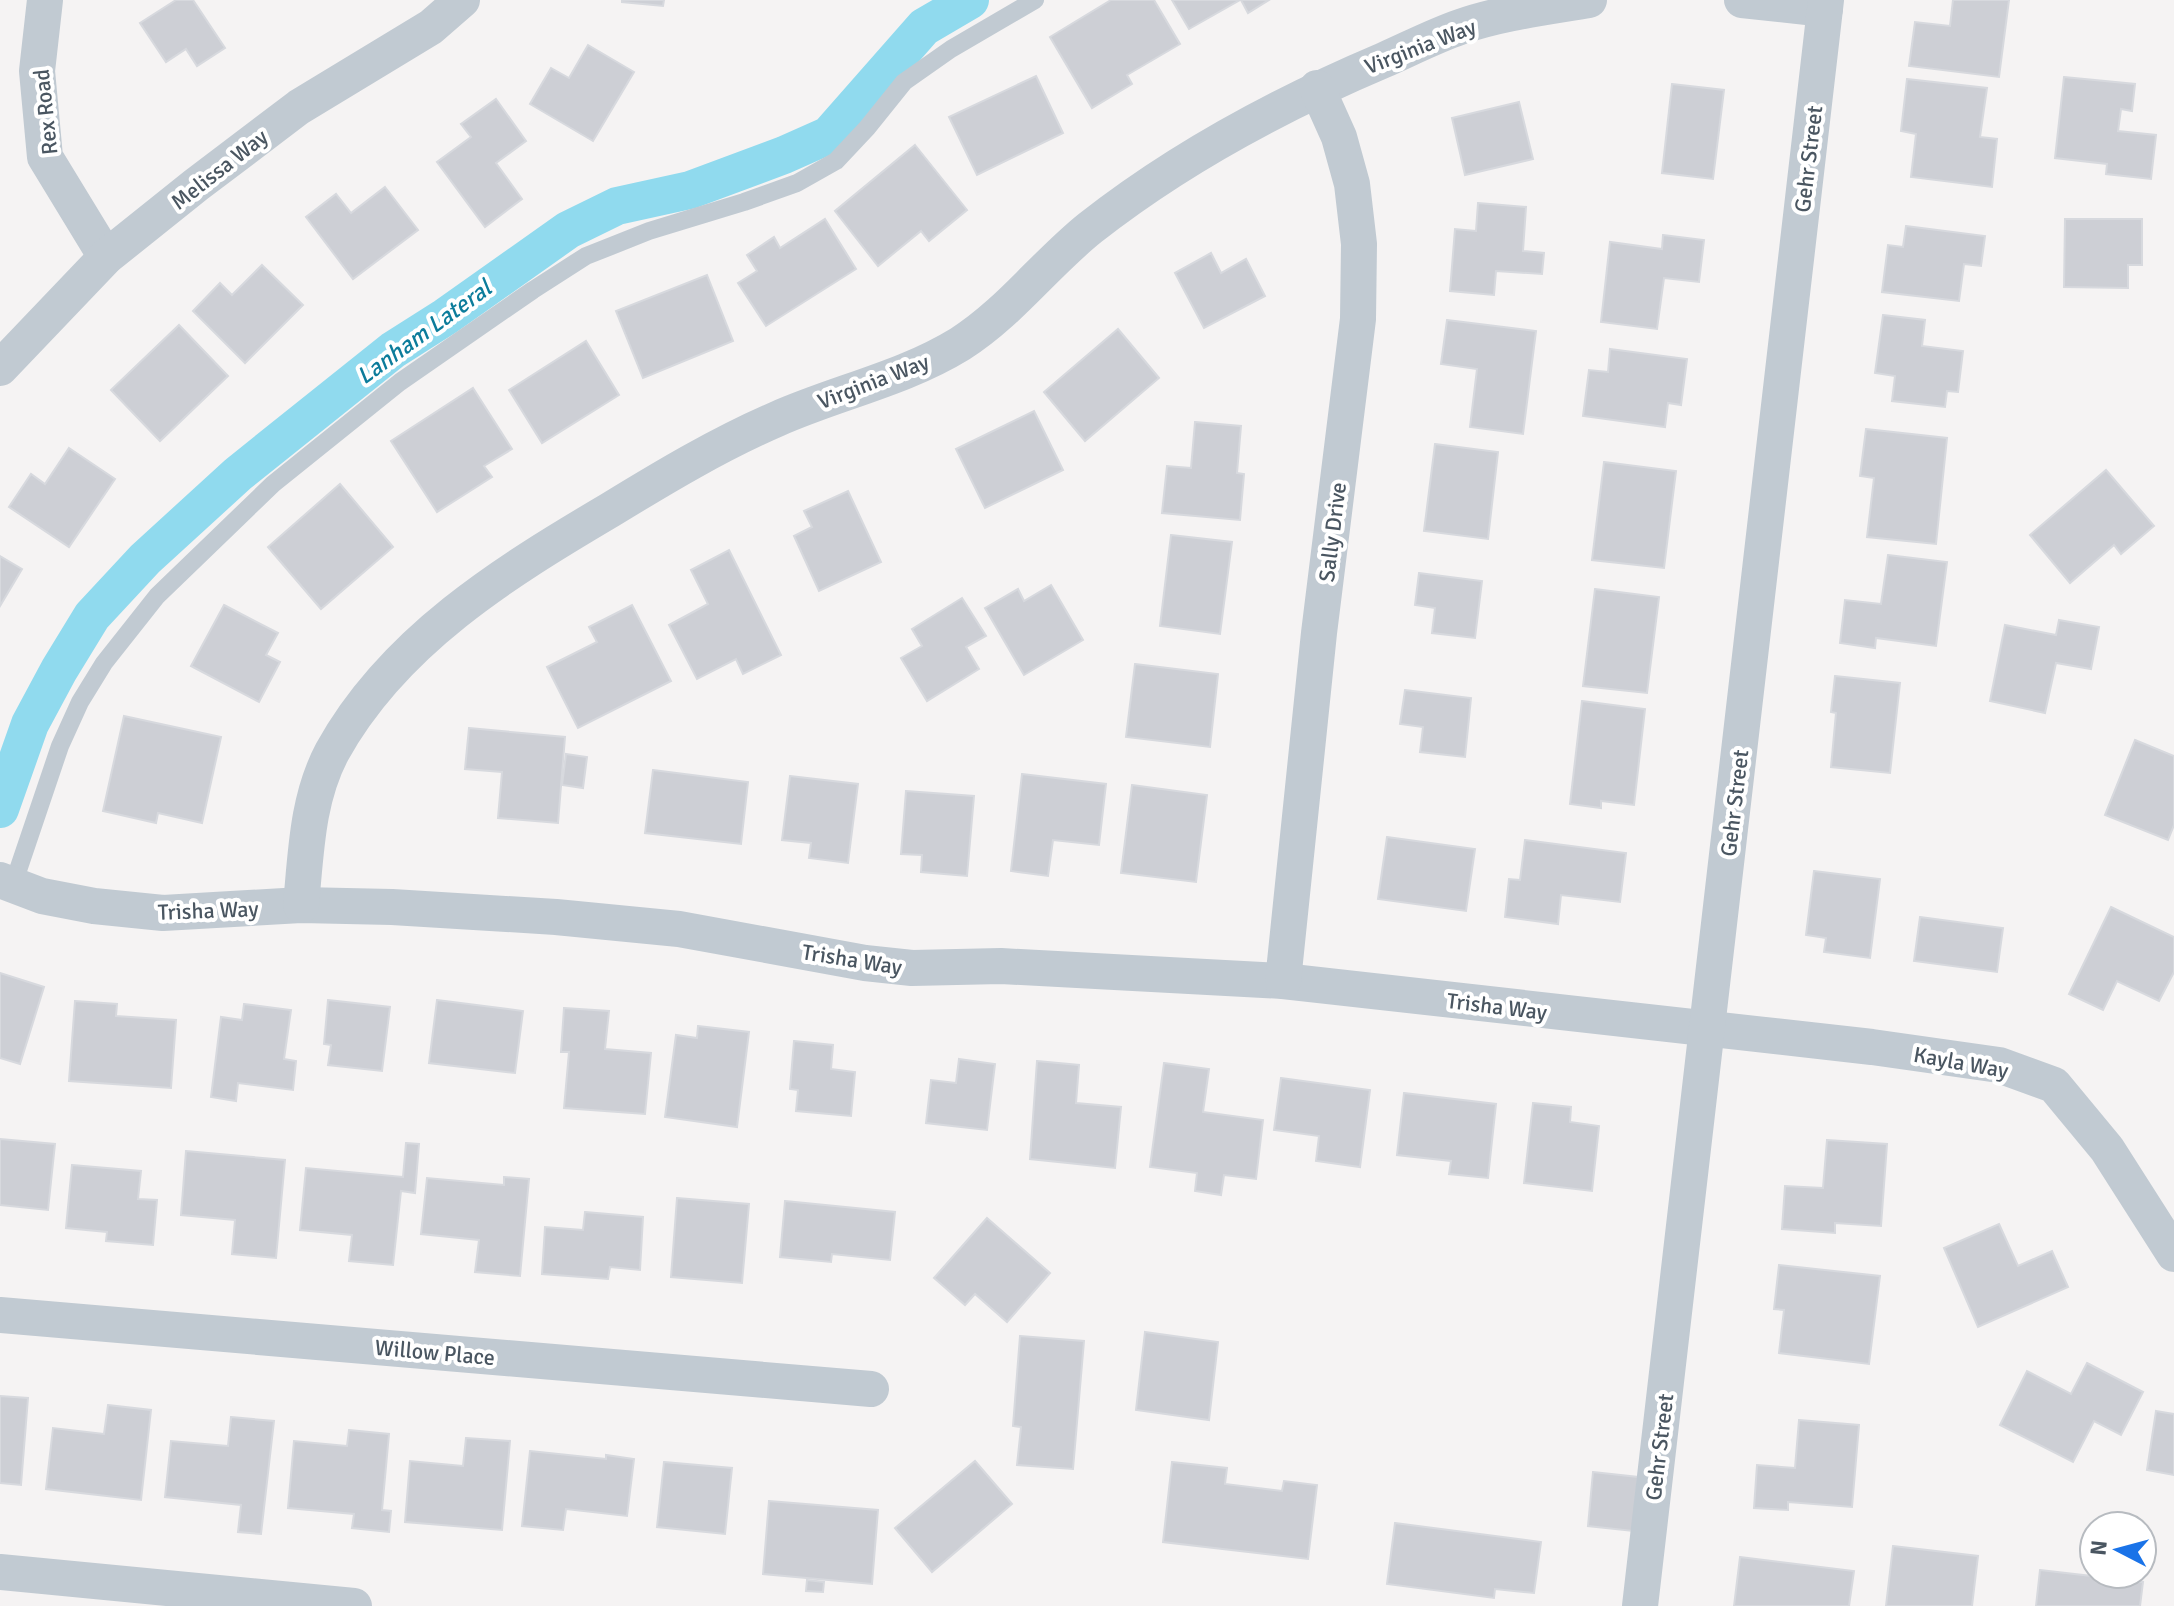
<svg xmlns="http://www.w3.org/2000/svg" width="2174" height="1606" viewBox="0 0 2174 1606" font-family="Signika,sans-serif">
<rect width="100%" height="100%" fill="#f5f3f3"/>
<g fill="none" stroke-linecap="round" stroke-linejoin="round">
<!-- canal -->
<path stroke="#90daee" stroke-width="38" d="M0,809L30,724L59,670L92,616L145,559L238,474L393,350L445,317L568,230L617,206L690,190L784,155L829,135L924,27L970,0"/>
</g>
<!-- building -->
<g fill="#cdcfd5" stroke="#d7d9de" stroke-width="2">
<path d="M176,0H193L225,48L197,66L186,49L166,62L140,23Z"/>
<path d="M622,0H664L663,6L622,2Z"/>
<path d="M1111,0H1154L1180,44L1127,75L1132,84L1092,108L1050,37Z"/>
<path d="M1172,0H1240L1189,29Z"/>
<path d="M1241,0H1269L1248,13Z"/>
<path d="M1953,0H2009L1999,77L1909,66L1915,22L1950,26Z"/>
<path d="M588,45L634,72L593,141L530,104L551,68L569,78Z"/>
<path d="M1036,76L1063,133L977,175L949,117Z"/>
<path d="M2064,77L2135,84L2132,111L2121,109L2118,131L2156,135L2151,179L2106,174L2107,164L2055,158Z"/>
<path d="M1907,79L1987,88L1980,137L1997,139L1992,187L1911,177L1916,134L1901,131Z"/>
<path d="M1672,84L1724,90L1713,179L1662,173Z"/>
<path d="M496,99L526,141L496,163L522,199L485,227L437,162L471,137L461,124Z"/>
<path d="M1519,102L1533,159L1465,175L1452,118Z"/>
<path d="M915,145L967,210L929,241L921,231L878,266L835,211Z"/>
<path d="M385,187L418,230L353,279L306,217L336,194L351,213Z"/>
<path d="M1478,203L1526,207L1523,251L1544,253L1542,274L1496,271L1494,295L1450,291L1455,229L1476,231Z"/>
<path d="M825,219L856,269L766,326L738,283L757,271L747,255L774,237L780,248Z"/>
<path d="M2065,219H2142V265H2128V288L2064,287Z"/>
<path d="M1906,226L1985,236L1981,266L1964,264L1959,301L1882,292L1888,245L1903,247Z"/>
<path d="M1663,235L1704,240L1699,282L1664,278L1657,329L1601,322L1610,242L1662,249Z"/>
<path d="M1211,253L1221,273L1246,259L1265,296L1204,328L1175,273Z"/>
<path d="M262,265L303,305L245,363L193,311L220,283L232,295Z"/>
<path d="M707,275L733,341L643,378L616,311Z"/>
<path d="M1883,315L1925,320L1922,346L1963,351L1958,392L1947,391L1945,407L1892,401L1895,376L1875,373Z"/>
<path d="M1447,320L1536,331L1523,434L1470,427L1477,369L1441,364Z"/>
<path d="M179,325L228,376L160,441L111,390Z"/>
<path d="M1118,329L1159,378L1085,441L1044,392Z"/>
<path d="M586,341L619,395L542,443L509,390Z"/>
<path d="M1610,349L1687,359L1681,405L1668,403L1665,427L1583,416L1589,370L1608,372Z"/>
<path d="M473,388L512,449L484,466L492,477L437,512L391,441Z"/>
<path d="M1034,411L1063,470L985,508L956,449Z"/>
<path d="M1195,422L1241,426L1237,473L1244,474L1240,520L1162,513L1167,466L1191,468Z"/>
<path d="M1866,429L1947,438L1936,544L1867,537L1874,478L1860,476Z"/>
<path d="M1435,444L1498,452L1488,539L1424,531Z"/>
<path d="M69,448L115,479L69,547L9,507L31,474L45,484Z"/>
<path d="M1604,462L1676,471L1664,568L1592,560Z"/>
<path d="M2106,470L2154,526L2121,554L2114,545L2070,583L2030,535Z"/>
<path d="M340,484L393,547L321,609L268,547Z"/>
<path d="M848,491L881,562L819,591L794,536L812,527L804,511Z"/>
<path d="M1171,535L1232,542L1220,634L1160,626Z"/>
<path d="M729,550L781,655L743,674L736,659L697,679L669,625L708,604L691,570Z"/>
<path d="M1888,555L1947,562L1936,646L1876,638L1875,648L1840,643L1845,600L1881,604Z"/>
<path d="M0,556L22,569L0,606Z"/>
<path d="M1419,573L1482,581L1475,638L1432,633L1435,608L1415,605Z"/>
<path d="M1051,585L1083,640L1024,675L985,608L1018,589L1024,601Z"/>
<path d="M1595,589L1659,597L1647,693L1583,686Z"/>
<path d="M962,598L986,636L966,647L979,669L927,701L901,658L922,646L912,629Z"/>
<path d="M224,605L278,633L266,655L280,662L259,702L191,666Z"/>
<path d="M632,605L671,681L578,728L547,667L597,642L589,627Z"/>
<path d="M2059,620L2099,627L2091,669L2056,663L2045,713L1990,701L2005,625L2056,635Z"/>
<path d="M1135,664L1218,674L1210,747L1126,737Z"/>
<path d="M1835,676L1900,683L1890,773L1831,767L1836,713L1831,712Z"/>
<path d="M1405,690L1471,698L1465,757L1420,752L1423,727L1400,724Z"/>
<path d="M1582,701L1645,709L1634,805L1601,801V808L1570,804Z"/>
<path d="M124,716L221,737L202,823L158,813L156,823L103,811Z"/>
<path d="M469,728L565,737L558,823L498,818L502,772L465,769Z"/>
<path d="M2135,740L2174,756V825L2168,840L2105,815Z"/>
<path d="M566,754L587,757L583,788L562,785Z"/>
<path d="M653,770L748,782L741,844L645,833Z"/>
<path d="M1022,774L1106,784L1099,845L1053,840L1048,876L1011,871Z"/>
<path d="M790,776L858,784L848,863L809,858L811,843L782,840Z"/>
<path d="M1132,785L1207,795L1196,882L1121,873Z"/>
<path d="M906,791L974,796L967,876L921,872L922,855L901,854Z"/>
<path d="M1387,837L1475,849L1466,911L1378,899Z"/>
<path d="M1525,840L1626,853L1620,902L1561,895L1558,924L1505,917L1509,879L1520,880Z"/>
<path d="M1814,871L1880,879L1870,958L1824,952L1826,938L1806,935Z"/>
<path d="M2111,907L2174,937V972L2159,1001L2117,981L2103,1010L2069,994Z"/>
<path d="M1920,917L2003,928L1997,972L1914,961Z"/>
<path d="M0,973L44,987L20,1064L0,1058Z"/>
<path d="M328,1000L390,1007L382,1071L328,1065L331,1045L324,1044Z"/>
<path d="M437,1000L523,1011L515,1073L429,1063Z"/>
<path d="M75,1001L117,1004L116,1016L176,1020L171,1088L69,1081Z"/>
<path d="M244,1004L291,1010L284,1059L296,1061L293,1090L238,1083L236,1101L211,1097L221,1017L242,1020Z"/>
<path d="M564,1008L609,1011L605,1049L651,1053L645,1114L564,1108L569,1052H561Z"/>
<path d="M698,1026L749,1032L737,1127L665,1117L676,1035L697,1038Z"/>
<path d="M794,1041L833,1045L831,1069L855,1072L851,1116L796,1111L798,1090L790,1089Z"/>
<path d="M959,1059L995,1064L987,1130L926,1123L931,1080L956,1083Z"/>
<path d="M1037,1061L1079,1065L1076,1103L1121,1107L1115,1168L1030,1159Z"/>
<path d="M1164,1063L1209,1069L1203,1112L1263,1120L1256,1179L1224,1175L1221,1195L1195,1191L1197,1173L1150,1167Z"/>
<path d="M1281,1078L1370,1090L1360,1167L1316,1161L1319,1136L1274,1130Z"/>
<path d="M1404,1093L1496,1104L1488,1178L1449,1174L1451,1161L1397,1155Z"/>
<path d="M1533,1103L1571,1107L1570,1122L1599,1126L1592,1191L1524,1183Z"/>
<path d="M0,1139L55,1144L48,1210L0,1205Z"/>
<path d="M1827,1140L1887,1144L1881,1226L1835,1223V1233L1782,1229L1785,1186L1823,1188Z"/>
<path d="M406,1143L419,1144L415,1193L401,1191L393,1265L349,1261L352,1235L300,1230L306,1168L403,1177Z"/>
<path d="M186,1151L285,1160L276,1258L232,1254L235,1220L181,1215Z"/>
<path d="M72,1165L141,1171L138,1199L157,1200L153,1245L106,1241L107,1232L66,1228Z"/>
<path d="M504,1177L529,1179L520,1276L475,1272L479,1240L421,1234L427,1178L504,1185Z"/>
<path d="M677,1198L749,1204L742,1283L671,1277Z"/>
<path d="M785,1201L895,1212L890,1260L832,1254L831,1262L780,1257Z"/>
<path d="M585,1212L643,1217L640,1270L610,1267L608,1279L542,1274L545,1227L583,1230Z"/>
<path d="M987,1218L1050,1273L1007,1322L975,1294L965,1305L934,1278Z"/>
<path d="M1999,1224L2018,1266L2052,1251L2068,1287L1978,1327L1944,1248Z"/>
<path d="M1779,1265L1880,1276L1869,1364L1779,1353L1784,1310L1774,1309Z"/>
<path d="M1145,1332L1218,1342L1209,1420L1136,1410Z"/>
<path d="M1020,1336L1084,1341L1073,1469L1017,1465L1021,1427L1013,1426Z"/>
<path d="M2087,1363L2143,1392L2121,1435L2094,1421L2073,1462L2000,1425L2027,1371L2071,1394Z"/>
<path d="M0,1396L28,1398L21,1485L0,1483Z"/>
<path d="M108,1405L151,1410L141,1500L46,1489L53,1428L104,1434Z"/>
<path d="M2156,1411L2174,1414V1475L2147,1470Z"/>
<path d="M231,1417L274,1421L261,1534L238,1532L241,1505L165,1497L171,1441L228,1446Z"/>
<path d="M1799,1420L1859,1425L1852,1507L1788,1502V1510L1754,1508L1757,1465L1795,1468Z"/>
<path d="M349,1430L389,1434L382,1510L391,1511L389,1532L352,1528L354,1514L288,1508L294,1441L347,1446Z"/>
<path d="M466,1438L510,1441L502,1530L405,1522L410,1461L463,1466Z"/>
<path d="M530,1451L606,1459V1455L634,1459L627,1516L566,1509L563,1530L522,1526Z"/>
<path d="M975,1461L1012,1504L932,1572L895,1528Z"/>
<path d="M664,1462L732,1468L725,1534L657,1527Z"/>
<path d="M1172,1462L1227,1468L1225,1484L1282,1491L1284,1481L1317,1485L1308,1559L1163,1542Z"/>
<path d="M1593,1472L1638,1477L1633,1531L1588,1526Z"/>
<path d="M769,1501L878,1510L872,1584L763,1574Z"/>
<path d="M1395,1523L1541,1542L1534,1593L1495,1589L1494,1598L1387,1584Z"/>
<path d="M1893,1546L1978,1556L1972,1606H1886Z"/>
<path d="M1740,1557L1854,1571L1849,1606H1734Z"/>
<path d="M2040,1570L2143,1582L2140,1606H2036Z"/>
<path d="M807,1580L824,1582L823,1592L806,1591Z"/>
</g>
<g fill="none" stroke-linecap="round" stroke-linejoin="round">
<!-- lane -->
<path stroke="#c1cad2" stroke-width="18" d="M13,885L60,746L80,702L104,663L157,596L273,484L400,382L533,290L586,256L649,231L744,202L797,183L836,161L867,128L904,82L951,49L1035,0"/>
<!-- street -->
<g stroke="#c1cad2" stroke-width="36">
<path d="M45,0L37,71L45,157L106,257"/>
<path d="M1742,0L1825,9"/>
<path d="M0,368L106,257L196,185L299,107L431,27L462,0"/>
<path d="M0,880L42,896L94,906L163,913L301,905L392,907L556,917L679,929L865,963L912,968L1001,966L1283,981L1872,1047L1999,1065L2054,1085L2107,1149L2174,1254"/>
<path d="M301,905C306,853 307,799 332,752C393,641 505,572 610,510C664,477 719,444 777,419C838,392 903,379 960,344C1009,313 1045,264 1090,228C1179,158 1280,104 1384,60C1409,49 1434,36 1460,27C1499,13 1548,7 1589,0"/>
<path d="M1283,981L1319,633L1358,319L1359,244L1352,184L1339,137L1317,88"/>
<path d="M0,1315L871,1389"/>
<path d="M0,1572L354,1606"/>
<path d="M1640,1606L1826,0"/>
</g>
</g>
<g text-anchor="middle" stroke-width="8" stroke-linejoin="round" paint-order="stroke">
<!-- street labels -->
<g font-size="22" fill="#4a5661" stroke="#fff">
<text transform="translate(1420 46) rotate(-21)" y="8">Virginia Way</text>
<text transform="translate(45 112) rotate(-96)" y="8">Rex Road</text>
<text transform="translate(1808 159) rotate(-83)" y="8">Gehr Street</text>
<text transform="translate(219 169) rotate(-38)" y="8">Melissa Way</text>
<text transform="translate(873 381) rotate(-21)" y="8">Virginia Way</text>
<text transform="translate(1332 532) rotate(-83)" y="8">Sally Drive</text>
<text transform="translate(1734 803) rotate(-83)" y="8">Gehr Street</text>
<text transform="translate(208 910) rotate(-2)" y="8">Trisha Way</text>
<text transform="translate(852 959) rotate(9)" y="8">Trisha Way</text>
<text transform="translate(1497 1006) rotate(7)" y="8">Trisha Way</text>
<text transform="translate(1961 1062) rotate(10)" y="8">Kayla Way</text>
<text transform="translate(435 1352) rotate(5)" y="8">Willow Place</text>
<text transform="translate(1659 1447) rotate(-83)" y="8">Gehr Street</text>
</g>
<!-- water labels -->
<g font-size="24" font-style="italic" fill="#0c7c9b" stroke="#fff">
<text transform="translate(424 332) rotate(-36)" y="8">Lanham Lateral</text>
</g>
</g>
<!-- north arrow -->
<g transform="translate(2118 1550) rotate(276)"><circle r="38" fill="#ffffff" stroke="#b7bbc0" stroke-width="2"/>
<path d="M0-6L14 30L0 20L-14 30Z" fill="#1a73e8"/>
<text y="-12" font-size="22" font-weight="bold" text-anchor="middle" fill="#4a5661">N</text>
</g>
</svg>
